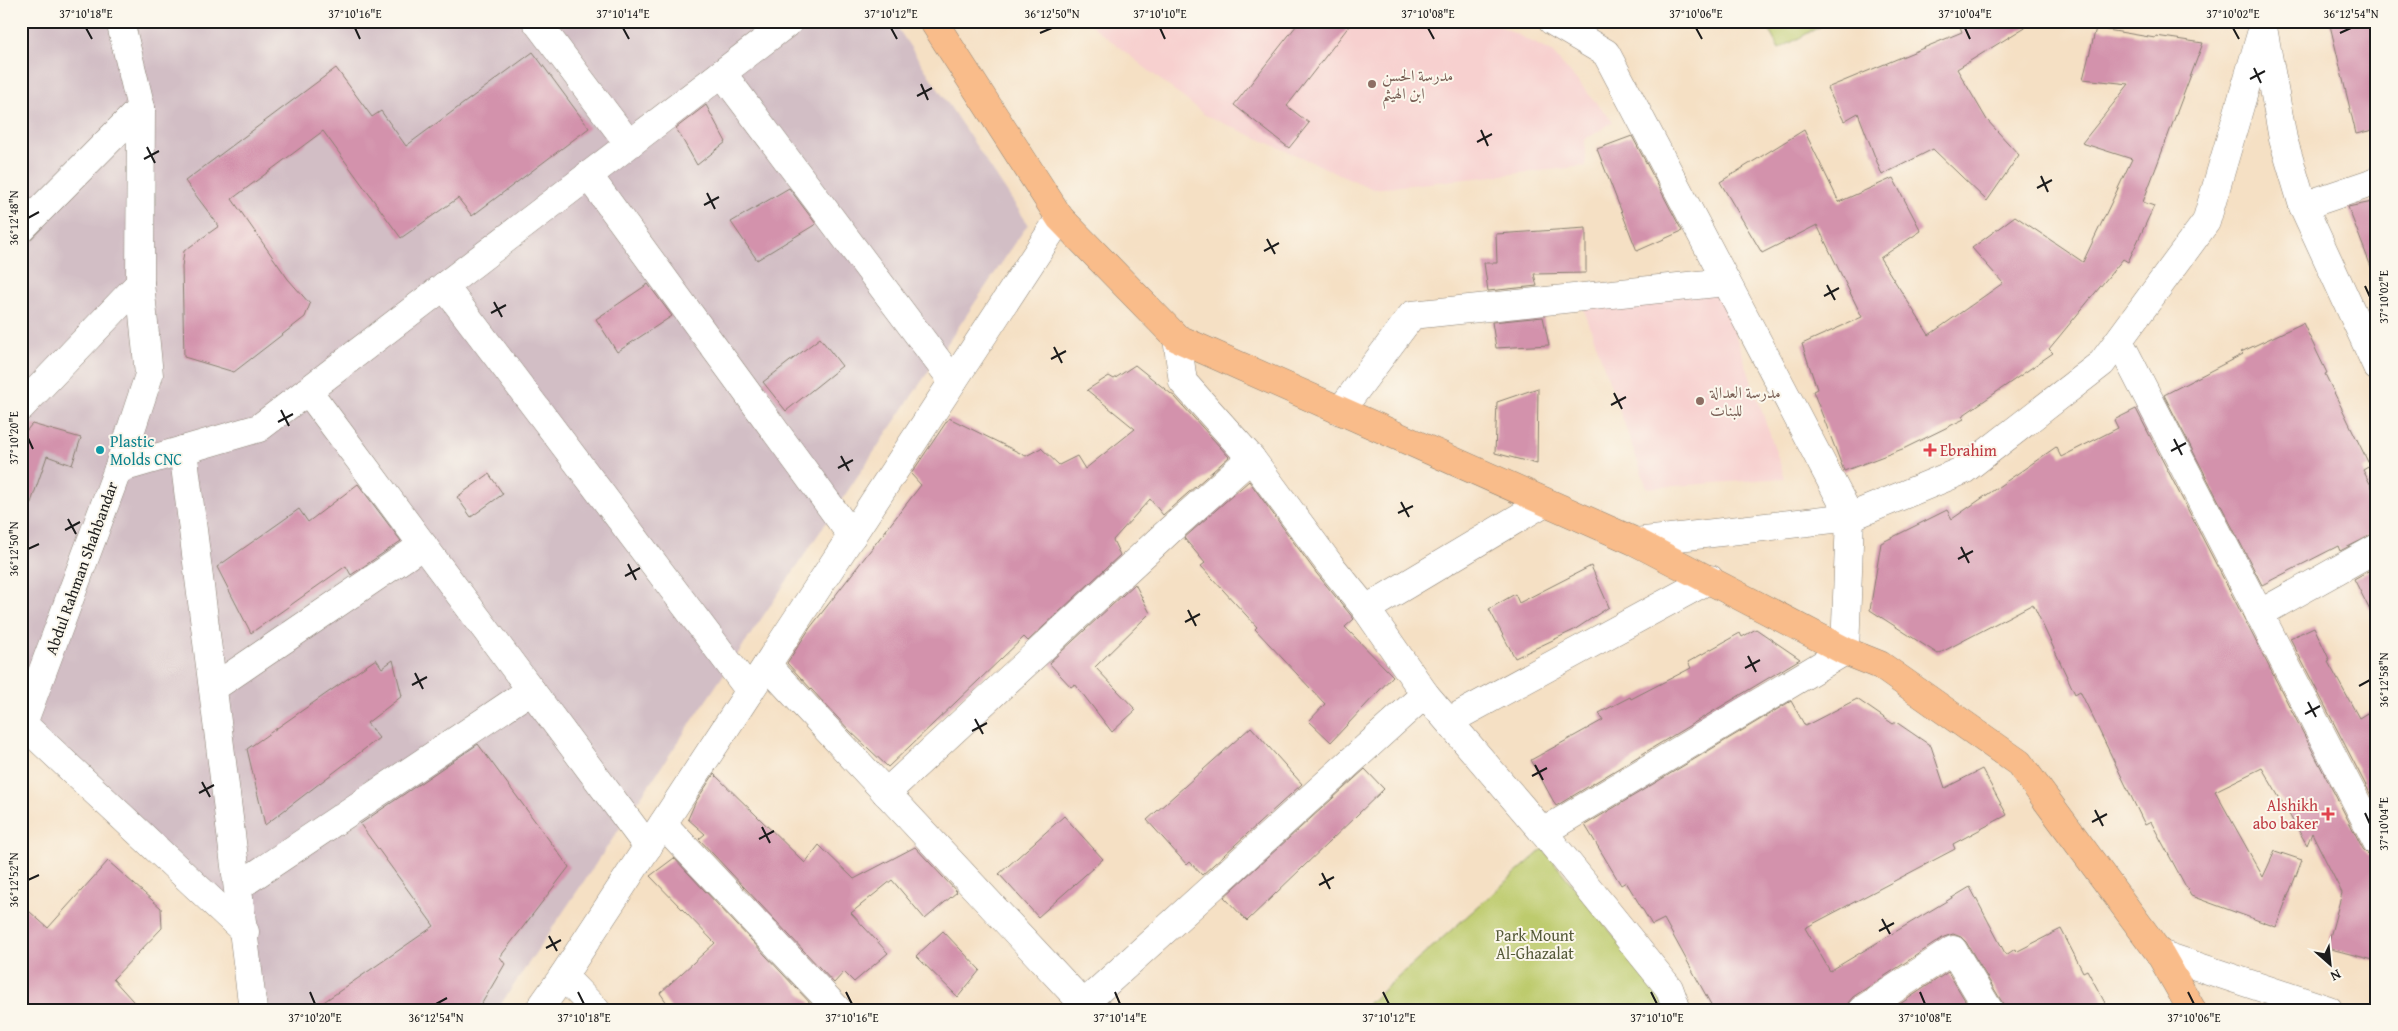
<svg xmlns="http://www.w3.org/2000/svg" width="2398" height="1031" viewBox="0 0 2398 1031" font-family="'Gentium Book Plus',Amiri,serif">
<rect width="100%" height="100%" fill="#fbf7ec"/>
<filter id="ink" filterUnits="userSpaceOnUse"><feTurbulence type="fractalNoise" baseFrequency=".02" numOctaves="2"/><feDisplacementMap in="SourceGraphic" scale="10" xChannelSelector="R" yChannelSelector="G"/><feConvolveMatrix kernelMatrix="1 2 1 2 8 2 1 2 1" color-interpolation-filters="sRGB"/></filter>
<filter id="wash" filterUnits="userSpaceOnUse"><feTurbulence type="fractalNoise" baseFrequency=".0096" numOctaves="4" result="noise"/><feDisplacementMap in="SourceGraphic" scale="20" xChannelSelector="R" yChannelSelector="G"/><feGaussianBlur stdDeviation="1.12" result="paint"/><feColorMatrix in="noise" values="0 0 0 0 0 0 0 0 0 0 0 0 0 0 0 0 0 1.4 0 .05"/><feComposite in="paint" operator="in"/></filter>
<g filter="url(#wash)">
<rect width="100%" height="100%" fill="#f5e0c4"/>
<!-- built -->
<g fill="#f7d0cf">
<path d="M1086,21H1490L1552,52L1613,122L1585,140L1586,166L1373,189L1205,115Z"/>
<path d="M1720,290L1785,478L1647,488L1583,307Z"/>
</g>
<!-- industrial -->
<path fill="#d2bec5" d="M21,21H893L1028,224L497,1010H261L244,932L21,723Z"/>
<!-- green -->
<g fill="#bdcb6d" stroke="#6c7444">
<path d="M1764,21H1830L1779,49Z"/>
<path d="M1543,849L1660,992L1667,1010H1361Z"/>
</g>
<g id="blocks">
<!-- building -->
<g fill="#d392ac">
<path d="M1300,21H1353L1287,106L1309,123L1289,148L1234,105Z"/>
<path d="M1958,21H2035L1957,69L1987,120L2019,155L1987,201L1933,149L1882,175L1858,113L1844,121L1827,88L1962,32Z"/>
<path d="M2329,21H2377V129L2356,134Z"/>
<path d="M2096,28L2155,38L2156,36L2203,43L2143,202L2154,206L2128,262L2123,259L2049,349L2053,353L1962,416L1964,419L1905,448L1844,471L1813,391L1817,389L1802,344L1862,317L1817,225L1762,253L1720,182L1804,130L1839,202L1893,178L1921,231L1880,258L1929,335L2003,283L1972,248L2015,216L2083,262L2132,159L2082,143L2129,84L2083,79Z"/>
<path d="M533,52L589,128L472,216L458,198L401,238L323,131L232,199L288,279L310,304L305,317L234,372L184,357L182,267L184,251L219,226L185,181L336,68L372,117L381,111L406,146Z"/>
<path d="M706,105L726,142L697,165L676,128Z"/>
<path d="M1632,136L1682,231L1637,251L1597,149Z"/>
<path d="M789,188L816,224L757,260L731,222Z"/>
<path d="M2377,201V276L2375,277L2348,207Z"/>
<path d="M1586,228V273L1534,274L1537,286L1488,291L1484,263H1497L1496,234Z"/>
<path d="M648,284L672,316L617,352L596,319Z"/>
<path d="M1543,317L1549,345L1496,348L1492,322Z"/>
<path d="M2303,323L2327,373L2325,374L2370,466L2363,470L2377,497V532L2340,551L2338,546L2262,585L2164,395L2243,354L2241,352Z"/>
<path d="M820,338L842,366L786,411L763,382Z"/>
<path d="M1135,365L1175,397L1229,457L1163,515L1150,499L1113,540L1120,555L1028,641L1024,637L888,767L849,730L787,663L810,628L921,485L911,474L949,418L1026,456L1041,448L1059,465L1077,456L1085,469L1135,429L1087,390L1109,376L1114,379Z"/>
<path d="M1538,388L1537,464L1495,453L1497,402Z"/>
<path d="M2136,409L2363,849L2369,855L2377,858V961L2327,948L2342,893L2312,833L2307,845L2262,768L2215,791L2263,877L2275,851L2302,860L2276,927L2191,896L2151,822L2145,825L2080,691L2075,694L2033,604L1938,654L1870,610L1881,543L1947,510L1952,519L2056,447L2061,457L2118,428L2114,420Z"/>
<path d="M32,424L81,438L72,465L47,456L25,520L21,519V437Z"/>
<path d="M489,474L503,494L471,517L457,497Z"/>
<path d="M1249,481L1317,574L1354,619L1345,627L1393,676L1331,742L1309,721L1325,704L1255,629L1257,627L1201,566L1205,563L1184,538Z"/>
<path d="M358,484L401,541L351,575L346,566L251,633L217,567L299,509L308,522Z"/>
<path d="M1591,566L1609,607L1574,630L1515,658L1489,609L1515,594L1519,603Z"/>
<path d="M2377,566V624L2354,579Z"/>
<path d="M1135,584L1150,613L1095,667L1136,710L1112,732L1075,684L1071,687L1049,663Z"/>
<path d="M2314,627L2330,661L2328,662L2359,718L2377,707V807L2290,638Z"/>
<path d="M1756,629L1800,659L1556,806L1531,760L1603,720L1599,713L1630,697L1631,699L1691,668L1688,662L1740,633L1742,637Z"/>
<path d="M376,659L382,668L393,660L402,696L367,723L379,738L265,825L247,749Z"/>
<path d="M1857,699L1893,724L1896,722L1931,746L1945,788L1982,769L2007,815L1953,844L1955,849L1805,928L1830,971L1970,887L2006,955L2015,949L2016,952L2061,929L2083,972L2087,970L2109,1010H2005L2002,1002L1966,942L1961,937L1953,934L1944,937L1853,997L1848,1003L1847,1010H1714L1664,919L1652,925L1626,882L1621,885L1585,825L1791,701L1805,726Z"/>
<path d="M1251,727L1302,784L1202,875L1190,862L1187,865L1147,820Z"/>
<path d="M478,744L569,867L500,957L505,964L478,1010H312L434,926L360,824Z"/>
<path d="M1365,769L1384,789L1247,921L1224,897Z"/>
<path d="M714,774L805,863L819,845L854,879L915,847L957,892L925,919L892,880L851,913L888,953L854,982L844,972L834,983L699,839L705,834L688,819L695,803Z"/>
<path d="M1064,816L1103,859L1038,917L999,874Z"/>
<path d="M674,858L813,1006L809,1010H672L660,993L715,943L650,876Z"/>
<path d="M108,861L161,908L162,928L113,979L141,1010H21V904L48,928Z"/>
<path d="M943,931L980,970L958,997L916,956Z"/>
<path d="M1948,972L1971,1010H1891Z"/>
</g>
</g>
</g>
<g filter="url(#ink)">
<use href="#blocks" fill-opacity="0" stroke="#887e70" stroke-width="1"/>
<g fill="none" stroke-linecap="round" stroke-linejoin="round">
<!-- minor casing -->
<g stroke="#887e70" stroke-width="29">
<g id="minor">
<path d="M536,21L629,144"/>
<path d="M2264,33L2283,139L2303,206L2377,367"/>
<path d="M722,73L953,381"/>
<path d="M588,175L852,536"/>
<path d="M2303,206L2377,181"/>
<path d="M21,229L141,108"/>
<path d="M444,286L750,691"/>
<path d="M1177,338L1183,382L1251,458L1330,565L1366,609L1425,694L1543,832L1669,988L1677,1010"/>
<path d="M2119,341L2377,842"/>
<path d="M308,391L648,847"/>
<path d="M21,407L140,283"/>
<path d="M1340,411L1412,315L1726,282"/>
<path d="M183,450L253,1010"/>
<path d="M118,469L259,428L790,21"/>
<path d="M1636,542L1850,517L1964,470L2102,363L2206,222L2263,27"/>
<path d="M1366,609L1545,502"/>
<path d="M2259,614L2377,548"/>
<path d="M767,665L1089,1010"/>
<path d="M213,688L423,545"/>
<path d="M1449,721L1710,579"/>
<path d="M21,722L245,932"/>
<path d="M21,729L118,469L149,375L140,283L141,108L120,21"/>
<path d="M886,793L1170,530L1251,458"/>
<path d="M663,824L838,1010"/>
<path d="M1543,832L1845,651L1850,517L1606,53L1552,21"/>
<path d="M239,886L531,690"/>
<path d="M2160,954L2329,1010"/>
<path d="M563,976L596,1010"/>
<path d="M539,1010L563,976L1060,218"/>
<path d="M1077,1010L1425,694"/>
<path d="M1862,1010L1953,950L1989,1010"/>
</g>
</g>
<!-- major casing -->
<g stroke="#887e70" stroke-width="29">
<path id="major" d="M933,21L1060,218L1177,338L1636,542L1845,651L1880,665L2019,763L2160,954L2192,1010"/>
</g>
<!-- minor -->
<use href="#minor" stroke="#fff" stroke-width="28"/>
<!-- major -->
<use href="#major" stroke="#f9bc8a" stroke-width="28"/>
</g>
</g>
<!-- ticks -->
<path fill="none" stroke="#1c1c1c" stroke-width="2" d="M86,28L92,39M355,28L360,39M623,28L629,39M891,28L897,39M1160,28L1165,39M1428,28L1434,39M1696,28L1702,39M1965,28L1970,39M2233,28L2239,39M1040,33L1052,28M2340,33L2351,28M2254,68L2261,83M2250,79L2265,71M921,84L928,100M917,96L932,88M1481,130L1488,146M1477,142L1492,134M147,147L155,163M144,159L159,151M2041,176L2048,192M2037,188L2052,180M707,193L715,209M704,205L719,197M28,218L39,212M1267,239L1275,254M1264,251L1279,243M1827,285L1835,300M2365,286L2370,297M1824,296L1839,288M494,302L502,317M491,313L506,305M1054,347L1062,363M1051,359L1066,351M1614,393L1622,409M1611,405L1626,397M281,410L289,426M278,422L293,414M28,438L33,449M2174,439L2182,455M2171,451L2186,443M841,456L849,471M838,468L853,460M1401,502L1409,517M1398,513L1413,506M68,519L76,534M65,530L80,522M1961,547L1969,563M28,549L39,544M1958,559L1973,551M628,564L636,580M625,576L640,568M1188,610L1196,626M1185,622L1200,614M1748,656L1756,672M1745,668L1760,660M415,673L423,689M412,685L427,677M2359,686L2370,680M2308,702L2316,717M2305,714L2320,706M975,719L983,734M972,731L987,723M1535,765L1543,780M1532,776L1547,768M202,782L210,797M199,793L214,785M2095,810L2103,826M2365,813L2370,824M2092,822L2107,814M762,827L770,843M759,839L774,831M1322,873L1330,889M28,880L39,875M1319,885L1334,877M1882,919L1890,934M1879,931L1894,923M549,936L557,951M546,948L561,940M310,992L315,1004M578,992L584,1004M846,992L852,1004M1115,992L1120,1004M1383,992L1389,1004M1651,992L1657,1004M1920,992L1925,1004M2188,992L2194,1004M436,1004L447,998"/>
<!-- markers -->
<g fill="#8d6e63" stroke="#fbf7ec" stroke-width="2">
<circle cx="1372" cy="84" r="5"/>
<circle cx="1700" cy="401" r="5"/>
</g>
<circle fill="#0f9aa8" stroke="#fbf7ec" stroke-width="2" cx="100" cy="450" r="5"/>
<g fill="#e0444e" stroke="#fbf7ec" stroke-width="2">
<path d="M1927.5 442.5h5v5h5v5h-5v5h-5v-5h-5v-5h5z"/>
<path d="M2325.5 806.5h5v5h5v5h-5v5h-5v-5h-5v-5h5z"/>
</g>
<g text-anchor="middle" stroke-width="4" stroke-linejoin="round" paint-order="stroke">
<!-- education labels -->
<g font-size="16" fill="#785e54" stroke="#fbf7ec" text-anchor="start">
<text x="1382" y="81">مدرسة الحسن<tspan x="1382" dy="18">ابن الهيثم</tspan></text>
<text x="1710" y="398">مدرسة العدالة<tspan x="1710" dy="18">للبنات</tspan></text>
</g>
<!-- culture labels -->
<g font-size="16" fill="#0d838f" stroke="#fbf7ec" text-anchor="start">
<text x="110" y="447">Plastic<tspan x="110" dy="18">Molds CNC</tspan></text>
</g>
<!-- health labels -->
<g font-size="16" fill="#be3a42" stroke="#fbf7ec" text-anchor="start">
<text x="1940" y="456">Ebrahim</text>
<text x="2318" y="811" text-anchor="end">Alshikh<tspan x="2318" dy="18">abo baker</tspan></text>
</g>
<!-- street labels -->
<g font-size="16" fill="#1c1c1c" stroke="#fbf7ec">
<text transform="translate(81 568) rotate(-70)" y="6">Abdul Rahman Shahbandar</text>
</g>
<!-- park labels -->
<g font-size="16" fill="#545938" stroke="#fbf7ec">
<text x="1535" y="941">Park Mount<tspan x="1535" dy="18">Al-Ghazalat</tspan></text>
</g>
</g>
<!-- margin -->
<rect width="2398" height="1031" fill="none" stroke="#fbf7ec" stroke-width="55"/>
<!-- north arrow -->
<g transform="translate(2330 964) rotate(153)" stroke="#fbf7ec" stroke-width="4" paint-order="stroke">
<path d="M0-4L9 19L0 12L-9 19Z" fill="#1c1c1c"/>
<text y="-8" font-size="14" font-weight="bold" text-anchor="middle" fill="#1c1c1c">N</text>
</g>
<rect x="28" y="28" width="2342" height="976" fill="none" stroke="#1c1c1c" stroke-width="2"/>
<g font-size="12" text-anchor="middle" fill="#1c1c1c">
<text x="86" y="18">37°10'18"E</text>
<text x="355" y="18">37°10'16"E</text>
<text x="623" y="18">37°10'14"E</text>
<text x="891" y="18">37°10'12"E</text>
<text x="1052" y="18">36°12'50"N</text>
<text x="1160" y="18">37°10'10"E</text>
<text x="1428" y="18">37°10'08"E</text>
<text x="1696" y="18">37°10'06"E</text>
<text x="1965" y="18">37°10'04"E</text>
<text x="2233" y="18">37°10'02"E</text>
<text x="2351" y="18">36°12'54"N</text>
<text transform="translate(14 218) rotate(-90)" y="4">36°12'48"N</text>
<text transform="translate(2384 297) rotate(-90)" y="4">37°10'02"E</text>
<text transform="translate(14 438) rotate(-90)" y="4">37°10'20"E</text>
<text transform="translate(14 549) rotate(-90)" y="4">36°12'50"N</text>
<text transform="translate(2384 680) rotate(-90)" y="4">36°12'58"N</text>
<text transform="translate(2384 824) rotate(-90)" y="4">37°10'04"E</text>
<text transform="translate(14 880) rotate(-90)" y="4">36°12'52"N</text>
<text x="315" y="1022">37°10'20"E</text>
<text x="436" y="1022">36°12'54"N</text>
<text x="584" y="1022">37°10'18"E</text>
<text x="852" y="1022">37°10'16"E</text>
<text x="1120" y="1022">37°10'14"E</text>
<text x="1389" y="1022">37°10'12"E</text>
<text x="1657" y="1022">37°10'10"E</text>
<text x="1925" y="1022">37°10'08"E</text>
<text x="2194" y="1022">37°10'06"E</text>
</g>
</svg>
